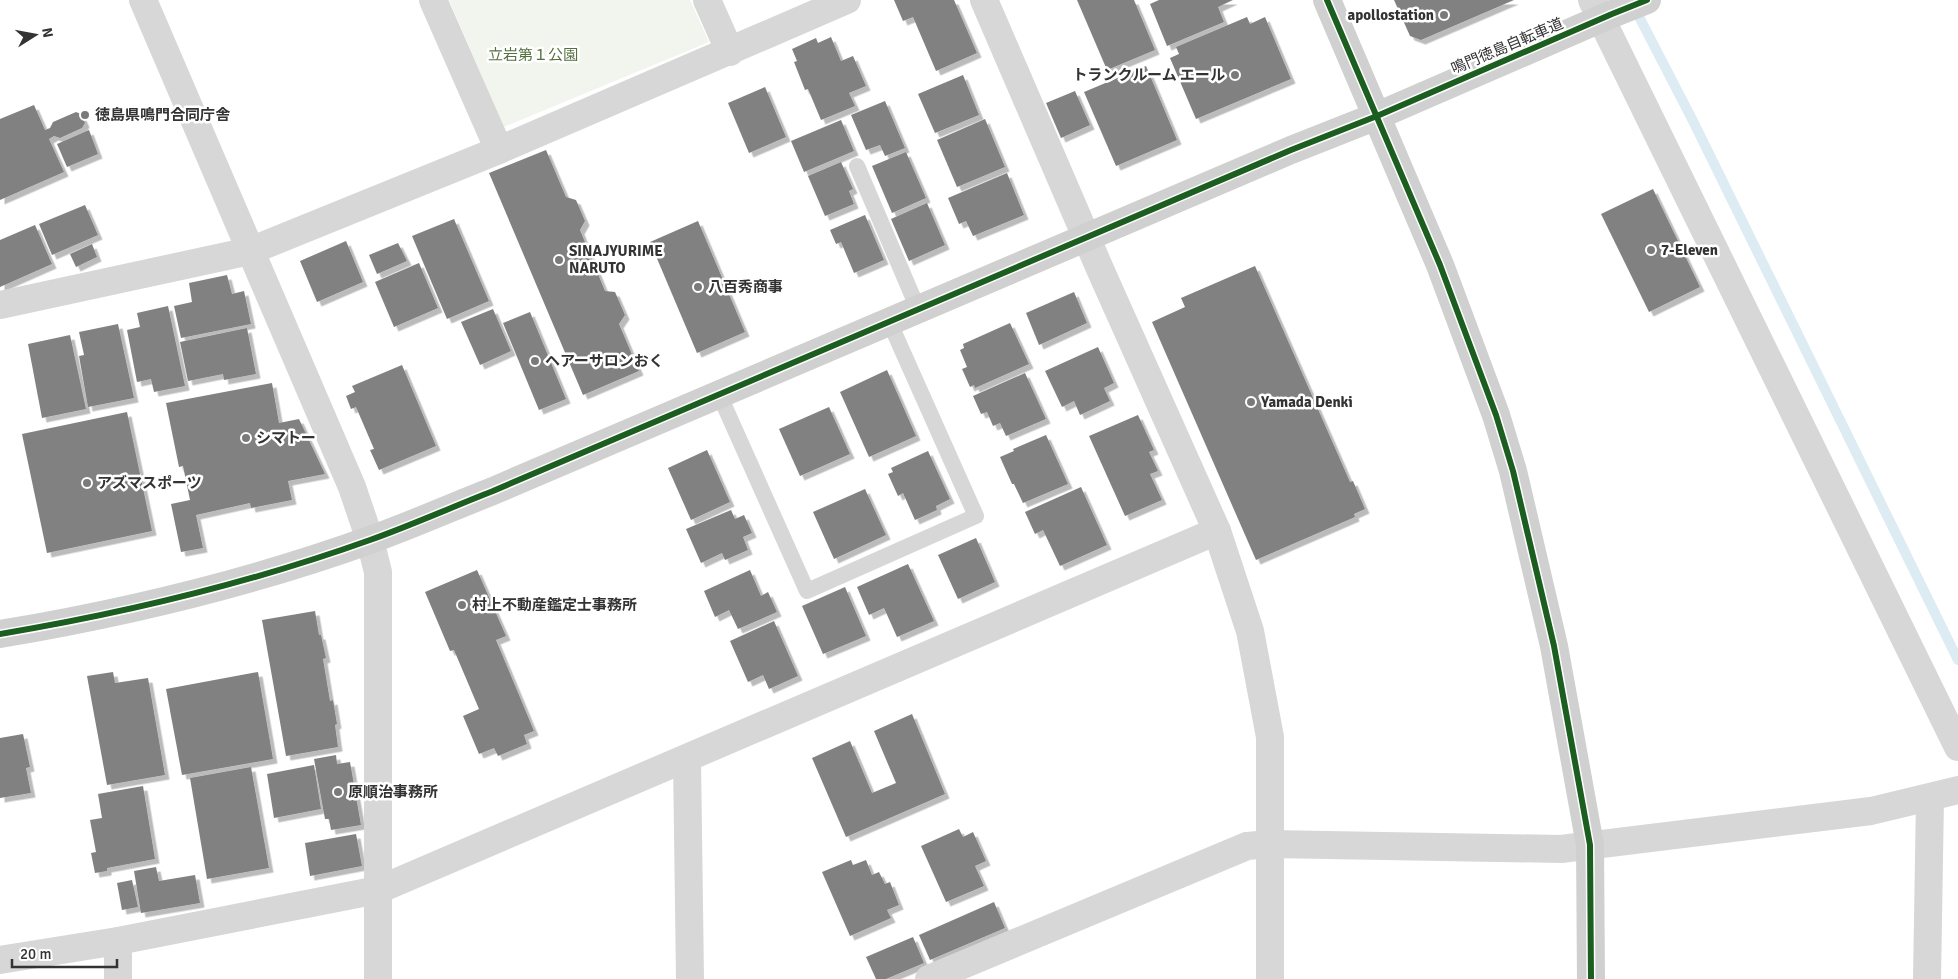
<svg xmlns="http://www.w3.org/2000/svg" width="1958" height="979" viewBox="0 0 1958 979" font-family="Signika,'Noto Sans JP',sans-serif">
<defs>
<filter id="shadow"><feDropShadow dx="4.5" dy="4.5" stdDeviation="0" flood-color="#0004"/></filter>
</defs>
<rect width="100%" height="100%" fill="#fff"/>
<!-- green -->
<path fill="#f1f5ed" d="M449,0H690L709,42L504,127Z"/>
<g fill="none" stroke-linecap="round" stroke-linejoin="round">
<!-- stream -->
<path stroke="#ddebf3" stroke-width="10" d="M1634,7L1693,121L1958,660"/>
</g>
<!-- building -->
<g fill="#818181" filter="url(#shadow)">
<path d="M894,0H954L977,53L936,71L913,17L903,21Z"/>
<path d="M1077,0H1134L1155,50L1107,70Z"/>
<path d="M1159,0H1233L1218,7L1224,22L1167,46L1150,4Z"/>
<path d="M1394,0H1514L1421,40L1410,36Z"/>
<path d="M1247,17L1250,24L1265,17L1291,79L1196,119L1170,58L1179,54L1176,47Z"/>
<path d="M831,37L841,61L853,56L866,86L849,93L855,106L821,120L808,89L805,90L794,62L797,61L792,49L816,38L818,43Z"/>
<path d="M1146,66L1177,140L1116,166L1084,92Z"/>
<path d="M963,75L979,115L935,133L918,94Z"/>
<path d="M765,87L786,137L749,153L728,103Z"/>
<path d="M1075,91L1090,125L1061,138L1046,103Z"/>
<path d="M885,101L905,148L885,156L880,145L866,150L851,115Z"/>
<path d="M34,105L45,130L50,128L53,122L76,112L81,114L85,123L82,128L60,138L54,136L49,139L64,172L0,200V119Z"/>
<path d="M985,119L1005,167L957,187L937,140Z"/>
<path d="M841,120L854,151L804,172L791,141Z"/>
<path d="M89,130L98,154L67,167L57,144Z"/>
<path d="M546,150L566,197L576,200L585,221L580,230L605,291L615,292L625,315L619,324L639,371L583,395L489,173Z"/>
<path d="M906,152L926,198L892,213L872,166Z"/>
<path d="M841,162L853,189L849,191L854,204L825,216L808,176Z"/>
<path d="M1007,173L1024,215L973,236L966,221L959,224L948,198Z"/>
<path d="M1653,189L1700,287L1649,312L1601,214Z"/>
<path d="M927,203L945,245L909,261L891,219Z"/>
<path d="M85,205L98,235L52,255L39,224Z"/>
<path d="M865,215L884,260L854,273L841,242L836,244L830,230Z"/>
<path d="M454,219L489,301L447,319L412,236Z"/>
<path d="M698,221L745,332L697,353L650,242Z"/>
<path d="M35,225L52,264L0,287V240Z"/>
<path d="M346,241L363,282L317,302L300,261Z"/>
<path d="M398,243L407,261L377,274L369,255Z"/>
<path d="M92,244L97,257L76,267L70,254Z"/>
<path d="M419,263L438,308L394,327L375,282Z"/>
<path d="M1255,266L1350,482L1353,481L1365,509L1354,514L1355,517L1256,560L1152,322L1185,307L1181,298Z"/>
<path d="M227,275L232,294L244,291L251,324L181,338L174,306L192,302L189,283Z"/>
<path d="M1074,292L1087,323L1039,345L1026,313Z"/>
<path d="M168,306L185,386L154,392L151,379L137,382L127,330L140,327L137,313Z"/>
<path d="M493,309L511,351L480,365L461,322Z"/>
<path d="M530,312L566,399L539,410L503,323Z"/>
<path d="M1010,323L1029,364L975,388L974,385L970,387L962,369L967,367L960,350L964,348L963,344Z"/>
<path d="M118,324L134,398L88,407L79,356L84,355L79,332Z"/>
<path d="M247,328L256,374L224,380L223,374L188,381L180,342Z"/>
<path d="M70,335L86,409L42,418L28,344Z"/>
<path d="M1098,347L1114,383L1104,388L1110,401L1080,415L1074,401L1062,407L1045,371Z"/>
<path d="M402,365L436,446L379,470L370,450L374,449L356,407L351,409L346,396L355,392L352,386Z"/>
<path d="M887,370L916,436L869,457L840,392Z"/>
<path d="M1025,373L1046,419L1006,436L1000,423L993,426L987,412L981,414L973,396Z"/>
<path d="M272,383L279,423L299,419L325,474L288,481L292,500L251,508L250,503L196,515L203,548L181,552L171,504L190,500L183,466L179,467L166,403Z"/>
<path d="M829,407L850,454L800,476L779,429Z"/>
<path d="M127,412L152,531L47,553L22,434Z"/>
<path d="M1138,415L1154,450L1149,452L1158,471L1150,474L1162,500L1125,516L1089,436Z"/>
<path d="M1046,435L1068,484L1023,503L1014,484H1012L1000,457L1014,451L1013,449Z"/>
<path d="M707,450L730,502L691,520L668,468Z"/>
<path d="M928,451L950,499L936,506L937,510L915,520L903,493L898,496L888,474L893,472L891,468Z"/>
<path d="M1081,487L1107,545L1060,566L1043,530L1035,534L1025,512Z"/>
<path d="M865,489L886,535L834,559L813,512Z"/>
<path d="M731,510L735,519L744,515L752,533L743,537L748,550L725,560L722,553L701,563L686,529Z"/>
<path d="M976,538L995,582L958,599L938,555Z"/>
<path d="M908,564L934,621L897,637L884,608L869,615L857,587Z"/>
<path d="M477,570L506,636L496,640L534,731L524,735L527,744L498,756L494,748L479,754L463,716L479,709L454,650L450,651L425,592Z"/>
<path d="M750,570L761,596L768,592L777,612L738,629L729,610L715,617L704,591Z"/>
<path d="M845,587L866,636L823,654L802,606Z"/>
<path d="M315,611L319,635H321L326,658L323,659L330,701L333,700L337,724L335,725L338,747L286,756L262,620Z"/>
<path d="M774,621L798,676L769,689L763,675L748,682L730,641Z"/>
<path d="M113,672L115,683L148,678L165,775L107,785L87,676Z"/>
<path d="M258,672L273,759L182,775L166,689Z"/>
<path d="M912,714L945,794L846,837L812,758L850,741L872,793L896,783L874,731Z"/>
<path d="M23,734L30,767L26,768L31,793L0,798V738Z"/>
<path d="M336,755L337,764L350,762L361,825L331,830L329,819H325L314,759Z"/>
<path d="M314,765L321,809L274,818L267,774Z"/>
<path d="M251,767L269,868L207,879L190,778Z"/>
<path d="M143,786L155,859L107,868V871L95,873L91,853L96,852L90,820L102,818L98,794Z"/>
<path d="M959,829L963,837L973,832L986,861L975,866L984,886L946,902L921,846Z"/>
<path d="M356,834L362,866L310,876L305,843Z"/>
<path d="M851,860L853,865L866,860L872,875L879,872L885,884L890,882L899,905L887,910L891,918L850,936L822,872Z"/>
<path d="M156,867L159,881L195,875L200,903L141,913L134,871Z"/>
<path d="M132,880L138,907L122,910L117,883Z"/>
<path d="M994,902L1005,928L930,960L919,935Z"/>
<path d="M913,937L924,963L886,979H876L866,957Z"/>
</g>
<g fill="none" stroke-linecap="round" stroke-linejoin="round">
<!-- lane -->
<g stroke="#d7d7d7" stroke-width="16">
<path d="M857,166L918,309"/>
<path d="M719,394L807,591L976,516L889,321"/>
</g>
<!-- street -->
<g stroke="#d7d7d7" stroke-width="28">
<path d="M143,0L352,487L370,540L378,572V979"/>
<path d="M433,0L499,150"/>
<path d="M707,0L730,52"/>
<path d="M984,0L1100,269L1217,531L1250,631L1270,737V979"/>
<path d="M1592,0L1958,747"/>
<path d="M0,305L250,251L499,150L847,0"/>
<path d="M687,759L690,979"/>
<path d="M118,941V979"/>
<path d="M0,960L118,941L378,890L1217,531"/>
<path d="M929,979L1247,846L1270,844L1561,849L1871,811L1958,790"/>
<path d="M1927,979L1930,798"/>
</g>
<!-- secondary -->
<g stroke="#d0d0d0" stroke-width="28">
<path d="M1327,0L1440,265L1496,415L1513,471L1554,646L1590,845L1591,979"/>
<path d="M0,634C126,613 250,583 370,540C412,525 452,507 493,491L1291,150L1377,116L1612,14L1647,0"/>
</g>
<!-- cycleway casing -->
<g stroke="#fff" stroke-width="9">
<g id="cycleway">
<path d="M1327,0L1440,265L1496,415L1513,471L1554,646L1590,845L1591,979"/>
<path d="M0,634C126,613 250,583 370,540C412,525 452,507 493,491L1291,150L1377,116L1612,14L1647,0"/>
</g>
</g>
<!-- cycleway -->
<use href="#cycleway" stroke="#1b5e20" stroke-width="6"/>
</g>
<!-- markers -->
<g fill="#7a7a7a" stroke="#fff" stroke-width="2">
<circle cx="1444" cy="15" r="5"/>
<circle cx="1235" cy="75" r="5"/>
<circle cx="85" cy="115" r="5"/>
<circle cx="1651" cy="250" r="5"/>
<circle cx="559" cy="260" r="5"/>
<circle cx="698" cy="287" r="5"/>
<circle cx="535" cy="361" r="5"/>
<circle cx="1251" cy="402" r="5"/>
<circle cx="246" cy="438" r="5"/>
<circle cx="87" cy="483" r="5"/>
<circle cx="462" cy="605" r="5"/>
<circle cx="338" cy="792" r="5"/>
</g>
<g text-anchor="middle" stroke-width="5" stroke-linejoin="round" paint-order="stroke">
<!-- poi labels -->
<g font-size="15" font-weight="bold" fill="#333" stroke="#fff" text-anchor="start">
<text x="1434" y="20" text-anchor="end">apollostation</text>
<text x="1225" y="80" text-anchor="end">トランクルーム エール</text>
<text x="95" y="120">徳島県鳴門合同庁舎</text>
<text x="1661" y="255">7-Eleven</text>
<text x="569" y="256">SINAJYURIME<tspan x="569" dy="17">NARUTO</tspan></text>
<text x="708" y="292">八百秀商事</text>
<text x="545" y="366">ヘアーサロンおく</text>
<text x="1261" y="407">Yamada Denki</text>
<text x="256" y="443">シマトー</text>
<text x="97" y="488">アズマスポーツ</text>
<text x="472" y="610">村上不動産鑑定士事務所</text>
<text x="348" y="797">原順治事務所</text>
</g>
<!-- street labels -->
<g font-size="15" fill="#333" stroke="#fff">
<text transform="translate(1507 46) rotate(-23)" y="5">鳴門徳島自転車道</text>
</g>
<!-- park labels -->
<g font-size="15" fill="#56703f" stroke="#fff">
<text x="533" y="60">立岩第１公園</text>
</g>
</g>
<!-- north arrow -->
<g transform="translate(35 35) rotate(79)" stroke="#ffffff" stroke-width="4" paint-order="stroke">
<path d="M0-4L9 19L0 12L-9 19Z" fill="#333333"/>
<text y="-8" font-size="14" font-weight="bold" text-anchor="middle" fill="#333333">N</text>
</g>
<!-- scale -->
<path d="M12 959v8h105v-8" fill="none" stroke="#333333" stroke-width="2.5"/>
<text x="20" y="959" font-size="15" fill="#333333" stroke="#ffffff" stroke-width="4" paint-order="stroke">20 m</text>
</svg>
